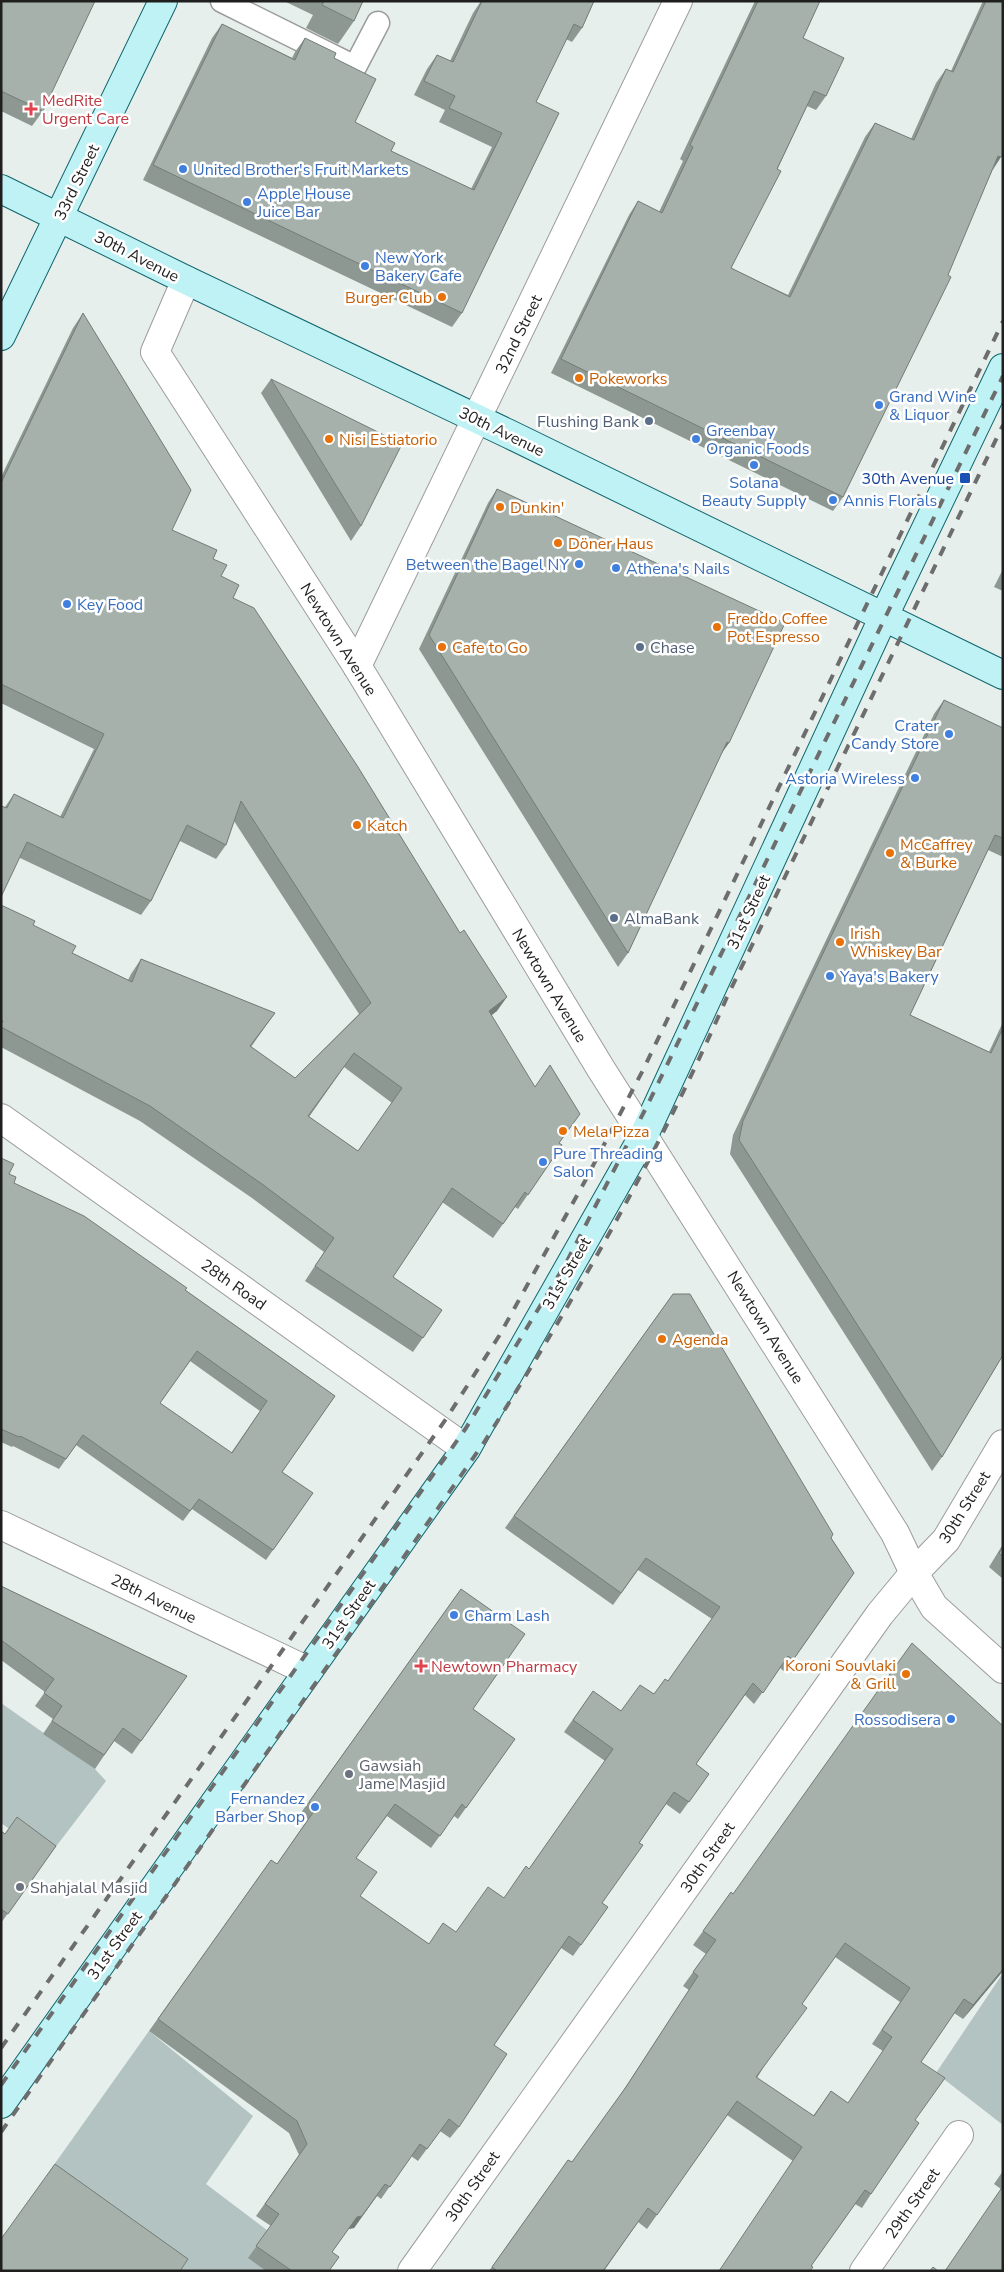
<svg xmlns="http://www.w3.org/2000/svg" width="1004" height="2272" viewBox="0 0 1004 2272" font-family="'Nunito Sans',sans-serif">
<rect width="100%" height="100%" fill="#e6efec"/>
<!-- construction -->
<g fill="#b2c3c2">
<path d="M1,1703L95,1769L106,1781L48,1857L1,1823Z"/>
<path d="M1003,1973V2125L936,2073Z"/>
<path d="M149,2031L253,2116L206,2184L321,2271H177L46,2176Z"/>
</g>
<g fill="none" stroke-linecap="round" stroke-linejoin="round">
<!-- lane casing -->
<g stroke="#9c9c9c" stroke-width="25">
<path id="lane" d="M222,1L355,67L378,23"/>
</g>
<!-- street casing -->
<g stroke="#9c9c9c" stroke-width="30">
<g id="street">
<path d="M186,280L155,352L357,666L601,1069L895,1533L914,1573L934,1607L1003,1669"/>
<path d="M357,666L678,1"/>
<path d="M1,1118L466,1449"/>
<path d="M1,1525L308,1671"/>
<path d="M412,2271L880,1614L914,1573L946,1540L1003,1444"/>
<path d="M864,2271L959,2135"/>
</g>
</g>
<!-- secondary casing -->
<g stroke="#0f656d" stroke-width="30">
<g id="secondary">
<path d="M1,189L186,280L509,434L1003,675"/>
<path d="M1,336L163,1"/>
<path d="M1,2104L466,1449L644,1135L883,618L1003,368"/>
</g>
</g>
<!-- lane -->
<use href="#lane" stroke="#fff" stroke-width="22"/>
<!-- street -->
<use href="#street" stroke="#fff" stroke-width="28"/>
<!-- secondary -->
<use href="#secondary" stroke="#bff2f4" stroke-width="28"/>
<!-- rail -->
<g stroke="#6d6d6d" stroke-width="4" stroke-dasharray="10 10" stroke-linecap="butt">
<path d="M1,2048L446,1419L499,1336L585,1181L643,1070L1003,321"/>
<path d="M1,2085L466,1428L565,1265L646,1108L1003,376"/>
<path d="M1,2132L483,1444C574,1301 659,1153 727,997L1003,425"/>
</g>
</g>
<!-- wall -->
<g fill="#8e9892" fill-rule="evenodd">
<path d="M1,1L43,111L32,126L1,111Z"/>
<path d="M284,1H363L354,21L338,44L306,28L313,15Z"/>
<path d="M481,1H594L582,28L572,42L566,39L536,102L462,313L452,327L143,180L212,38L222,24L292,58L295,52L305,38L334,58L355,122L391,151L471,189L492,147L439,122L445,110L414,95L427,69L437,55L450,61L473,13Z"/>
<path d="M755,1H820L803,38L826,96L816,110L807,106L731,268L788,295L865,137L875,123L911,139L936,83L946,69L951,71L983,1H1003L992,171L843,497L833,511L551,373L629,215L638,201L659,212L683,161L680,159Z"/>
<path d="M83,313L172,530L213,559L221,576L233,598L497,1011L491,1015L559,1143L562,1145L518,1209L515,1207L493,1238L442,1202L393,1277L442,1310L413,1352L305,1281L324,1252L252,1198L140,1121L1,1047V905L33,925L72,953L128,980L131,974L141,959L275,1013L251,1047L295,1078L359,1014L234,821L226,845L216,859L180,841L151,901L141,915L20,858L5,807L14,794L60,817L94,749L1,703V477L73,328ZM344,1067L392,1103L358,1151L309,1117Z"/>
<path d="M271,379L361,526L351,541L261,393Z"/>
<path d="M497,489L720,756L628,953L618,967L419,649L488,503Z"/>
<path d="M1003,569V591L994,587Z"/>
<path d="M944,700L1003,728V857L988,850L910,1015L989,1052L1003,1022V1355L942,1457L932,1471L730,1154L733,1135L934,714Z"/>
<path d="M1,1158L14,1183L185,1290L335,1396L282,1472L313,1493L266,1560L192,1509L183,1521L76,1445L59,1469L13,1446L12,1447L1,1442ZM190,1361L260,1411L231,1453L160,1403Z"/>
<path d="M673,1294L854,1573L785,1672L780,1668L754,1704L745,1695L696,1764L709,1774L680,1814L666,1804L639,1843L602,1903L608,1907L573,1956L561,1948L494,2045L459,2127L450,2138L440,2131L418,2161L411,2156L381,2199L377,2196L354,2228L348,2229L332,2252L330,2271H266L248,2258L271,2226L256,2216L299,2155L289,2133L149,2031L271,1860L277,1864L308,1819L300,1814L461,1589L473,1709L515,1739L458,1819L454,1816L431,1848L387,1816L356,1858L360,1896L429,1944L456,1932L504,1898L529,1869L605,1761L564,1732L593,1691L621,1711L654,1694L668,1681L712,1619L638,1570L613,1605L505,1528Z"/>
<path d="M1003,1544V1579L989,1567Z"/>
<path d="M1,1586L187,1676L132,1754L114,1741L95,1769L43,1734L53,1719L35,1706L45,1692L1,1660Z"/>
<path d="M1,1831L5,1834L56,1846L1,1923Z"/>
<path d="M731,1892L733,1894L1003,1971L963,2019L954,2013L921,2062L915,2120L871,2194L862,2208L855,2204L811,2266L810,2271L793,2161L727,2115L647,2229L638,2222L604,2271H489L568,2160L572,2162L619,2097L689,1990L683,1986L706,1954L693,1945ZM835,1957L900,2002L872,2044L883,2051L848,2103L831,2091L813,2116L757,2078L802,2004Z"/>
<path d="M1003,2171V2271L1001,2189L994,2184Z"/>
</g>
<!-- shaded-wall -->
<g fill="#747c77">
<path d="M998,156L1001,157L992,171Z"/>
<path d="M727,742L729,743L719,757Z"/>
<path d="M507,997L497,1011L479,1025L489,1011Z"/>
<path d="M1003,1969V1971L963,2019L973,2005Z"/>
<path d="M385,2184L354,2228L348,2229L357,2217Z"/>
</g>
<!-- building -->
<g fill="#a5b1aa" stroke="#747c77" fill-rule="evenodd">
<path d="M1,1H95L43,111L1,91Z"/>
<path d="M324,1H363L354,21L322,5Z"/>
<path d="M482,1H594L582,28L574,24L536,102L559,113L462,313L153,165L222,24L295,60L305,38L336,53L334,58L376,79L355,122L395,143L391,151L474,190L502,133L449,108L455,96L424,81L437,55L453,62Z"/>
<path d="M758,1H820L803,38L844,58L826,96L814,91L777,169L781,171L731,268L790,297L875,123L914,140L946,69L953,72L986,1H1003V155L1001,157L998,156L948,275L951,277L843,497L561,359L638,201L662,213L693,147L690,145Z"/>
<path d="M83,313L191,490L172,530L217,550L213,559L227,565L221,576L239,585L233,598L254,608L358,767L460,933L464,930L507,997L489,1011L535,1087L550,1065L580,1114L559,1143L562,1145L528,1195L525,1192L503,1224L452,1188L393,1277L442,1310L423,1338L315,1266L334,1238L262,1184L150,1106L1,1027V1024L3,1021H1V905L35,921L33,925L76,946L72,953L132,982L141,959L275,1013L250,1046L295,1078L371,1003L241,801L226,845L187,825L151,901L27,842L1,897V806L7,808L14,794L63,818L104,734L1,684V483ZM354,1053L402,1088L358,1151L308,1116Z"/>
<path d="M271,379L402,444L361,526Z"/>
<path d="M497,489L785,623L729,743L727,742L628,953L429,635Z"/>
<path d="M944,700L1003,728V838L995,835L910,1015L991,1053L1003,1028V1355L942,1457L739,1140L743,1121Z"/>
<path d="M1,1158L14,1164L9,1174L16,1177L14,1183L84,1216L187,1288L185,1290L335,1396L282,1472L313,1493L273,1550L199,1499L190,1511L83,1435L66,1459L20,1436L19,1437L1,1429ZM197,1351L267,1401L232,1453L160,1403Z"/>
<path d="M673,1294H690L833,1534L831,1538L854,1573L793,1660L788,1656L763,1693L753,1683L696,1764L709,1774L689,1802L674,1792L639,1843L643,1845L602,1903L608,1907L581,1945L569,1936L494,2045L507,2054L459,2127L449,2119L427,2149L420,2144L390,2187L385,2184L362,2216L357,2217L332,2252L339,2257L329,2271H292L256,2246L279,2214L265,2204L307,2144L297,2121L158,2019L271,1860L277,1864L317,1807L309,1802L461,1589L525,1634L473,1709L515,1739L466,1808L462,1804L440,1836L395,1804L356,1858L377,1872L360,1896L429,1944L443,1923L456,1932L488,1887L504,1898L526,1866L529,1869L613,1749L573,1720L593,1691L621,1711L640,1685L654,1694L665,1679L668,1681L720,1607L646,1558L621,1593L514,1516Z"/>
<path d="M1003,1546V1557L999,1553Z"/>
<path d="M1,1586L187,1676L141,1741L123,1728L104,1755L52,1721L62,1706L44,1693L54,1679L1,1640Z"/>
<path d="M912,1643L1003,1726V1969L973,2005L964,1999L921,2062L945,2078L915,2120L919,2123L871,2194L865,2190L811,2266L813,2267L810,2271H719L802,2147L737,2101L657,2215L648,2208L603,2271H495L496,2270L492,2267L568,2160L572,2162L626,2087L698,1976L693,1972L716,1940L703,1931L731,1892L733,1894ZM845,1943L910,1988L882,2030L892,2037L848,2103L831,2091L814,2116L756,2077L807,2008L802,2004Z"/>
<path d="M17,1817L56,1846L8,1914L1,1909V1831L5,1834Z"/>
<path d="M55,2164L188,2259L180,2271H1V2239Z"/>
<path d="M1003,2186V2271H945Z"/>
<path d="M933,2267L938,2271H930Z"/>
</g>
<!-- markers -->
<g fill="#e0444e" stroke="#fff" stroke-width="2">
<path d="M28.5 101.5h5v5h5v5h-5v5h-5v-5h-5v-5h5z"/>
<path d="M418.5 1658.5h5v5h5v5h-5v5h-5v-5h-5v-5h5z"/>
</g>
<g fill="#3f7fe0" stroke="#fff" stroke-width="2">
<circle cx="183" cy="169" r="5"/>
<circle cx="247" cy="202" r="5"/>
<circle cx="365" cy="266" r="5"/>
<circle cx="879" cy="405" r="5"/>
<circle cx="696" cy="439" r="5"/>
<circle cx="754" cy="465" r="5"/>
<circle cx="833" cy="500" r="5"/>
<circle cx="579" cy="564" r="5"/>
<circle cx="616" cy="568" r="5"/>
<circle cx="67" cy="604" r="5"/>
<circle cx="949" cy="734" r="5"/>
<circle cx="915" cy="778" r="5"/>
<circle cx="830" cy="976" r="5"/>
<circle cx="543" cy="1162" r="5"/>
<circle cx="454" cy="1615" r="5"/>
<circle cx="951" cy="1719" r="5"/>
<circle cx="315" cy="1807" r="5"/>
</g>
<g fill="#e8710a" stroke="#fff" stroke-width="2">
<circle cx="442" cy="297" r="5"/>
<circle cx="579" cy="378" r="5"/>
<circle cx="329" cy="439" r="5"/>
<circle cx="500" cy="507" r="5"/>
<circle cx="558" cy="543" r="5"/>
<circle cx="717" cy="627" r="5"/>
<circle cx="442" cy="647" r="5"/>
<circle cx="357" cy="825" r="5"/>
<circle cx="890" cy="853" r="5"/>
<circle cx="840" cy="942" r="5"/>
<circle cx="563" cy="1131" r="5"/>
<circle cx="662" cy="1339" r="5"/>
<circle cx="906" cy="1674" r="5"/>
</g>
<g fill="#5c6f8a" stroke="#fff" stroke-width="2">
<circle cx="649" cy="421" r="5"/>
<circle cx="640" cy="647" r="5"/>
<circle cx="614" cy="918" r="5"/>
</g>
<rect fill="#1a4fb4" stroke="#fff" stroke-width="2" x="959" y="472" width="12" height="12" rx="2.5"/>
<g fill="#6b7280" stroke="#fff" stroke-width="2">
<circle cx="349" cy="1774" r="5"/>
<circle cx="20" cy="1887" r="5"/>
</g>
<g text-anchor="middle" stroke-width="5" stroke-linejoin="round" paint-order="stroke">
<!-- health labels -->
<g font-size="16" fill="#be3a42" stroke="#fff" text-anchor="start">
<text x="42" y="106">MedRite<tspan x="42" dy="18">Urgent Care</tspan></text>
<text x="431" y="1672">Newtown Pharmacy</text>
</g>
<!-- shop labels -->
<g font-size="16" fill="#366cbe" stroke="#fff" text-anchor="start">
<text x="193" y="175">United Brother's Fruit Markets</text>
<text x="257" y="199">Apple House<tspan x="257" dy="18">Juice Bar</tspan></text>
<text x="375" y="263">New York<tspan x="375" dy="18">Bakery Cafe</tspan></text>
<text x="889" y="402">Grand Wine<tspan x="889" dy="18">&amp; Liquor</tspan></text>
<text x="706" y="436">Greenbay<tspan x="706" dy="18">Organic Foods</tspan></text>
<text x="754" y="488" text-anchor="middle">Solana<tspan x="754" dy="18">Beauty Supply</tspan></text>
<text x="843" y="506">Annis Florals</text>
<text x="569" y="570" text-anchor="end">Between the Bagel NY</text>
<text x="626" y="574">Athena's Nails</text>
<text x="77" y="610">Key Food</text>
<text x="939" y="731" text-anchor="end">Crater<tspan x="939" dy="18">Candy Store</tspan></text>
<text x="905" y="784" text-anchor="end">Astoria Wireless</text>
<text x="840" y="982">Yaya's Bakery</text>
<text x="553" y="1159">Pure Threading<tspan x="553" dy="18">Salon</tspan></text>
<text x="464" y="1621">Charm Lash</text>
<text x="941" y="1725" text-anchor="end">Rossodisera</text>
<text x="305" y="1804" text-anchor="end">Fernandez<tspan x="305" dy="18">Barber Shop</tspan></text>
</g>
<!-- street labels -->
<g font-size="16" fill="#1f1f1f" stroke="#fff">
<text transform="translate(76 182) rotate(-64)" y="6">33rd Street</text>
<text transform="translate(137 256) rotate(27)" y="6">30th Avenue</text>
<text transform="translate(518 334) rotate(-64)" y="6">32nd Street</text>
<text transform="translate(502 431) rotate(26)" y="6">30th Avenue</text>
<text transform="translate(339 639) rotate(58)" y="6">Newtown Avenue</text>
<text transform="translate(748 912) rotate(-65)" y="6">31st Street</text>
<text transform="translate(550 985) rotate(59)" y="6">Newtown Avenue</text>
<text transform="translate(566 1273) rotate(-60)" y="6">31st Street</text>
<text transform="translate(234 1284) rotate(35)" y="6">28th Road</text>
<text transform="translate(766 1327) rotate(58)" y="6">Newtown Avenue</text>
<text transform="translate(964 1507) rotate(-58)" y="6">30th Street</text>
<text transform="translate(154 1598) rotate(26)" y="6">28th Avenue</text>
<text transform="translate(348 1614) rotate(-55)" y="6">31st Street</text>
<text transform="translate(707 1857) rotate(-55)" y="6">30th Street</text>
<text transform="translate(114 1945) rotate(-54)" y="6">31st Street</text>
<text transform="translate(472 2186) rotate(-55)" y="6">30th Street</text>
<text transform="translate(912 2203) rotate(-55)" y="6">29th Street</text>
</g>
<!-- food labels -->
<g font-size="16" fill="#c56008" stroke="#fff" text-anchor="start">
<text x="432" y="303" text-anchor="end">Burger Club</text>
<text x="589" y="384">Pokeworks</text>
<text x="339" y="445">Nisi Estiatorio</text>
<text x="510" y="513">Dunkin'</text>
<text x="568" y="549">Döner Haus</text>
<text x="727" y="624">Freddo Coffee<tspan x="727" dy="18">Pot Espresso</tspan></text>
<text x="452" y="653">Cafe to Go</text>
<text x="367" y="831">Katch</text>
<text x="900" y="850">McCaffrey<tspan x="900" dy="18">&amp; Burke</tspan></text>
<text x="850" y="939">Irish<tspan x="850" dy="18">Whiskey Bar</tspan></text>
<text x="573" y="1137">Mela Pizza</text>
<text x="672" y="1345">Agenda</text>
<text x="896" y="1671" text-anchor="end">Koroni Souvlaki<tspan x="896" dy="18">&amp; Grill</tspan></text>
</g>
<!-- service labels -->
<g font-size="16" fill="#4e5e75" stroke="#fff" text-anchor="start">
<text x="639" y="427" text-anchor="end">Flushing Bank</text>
<text x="650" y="653">Chase</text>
<text x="624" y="924">AlmaBank</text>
</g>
<!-- transit labels -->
<g font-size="16" fill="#164399" stroke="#fff" text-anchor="end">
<text x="954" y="484">30th Avenue</text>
</g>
<!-- worship labels -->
<g font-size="16" fill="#5b616d" stroke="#fff" text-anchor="start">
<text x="359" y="1771">Gawsiah<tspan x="359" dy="18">Jame Masjid</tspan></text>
<text x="30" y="1893">Shahjalal Masjid</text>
</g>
</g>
<!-- border -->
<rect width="1004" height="2272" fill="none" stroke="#1f1f1f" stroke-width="5"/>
</svg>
